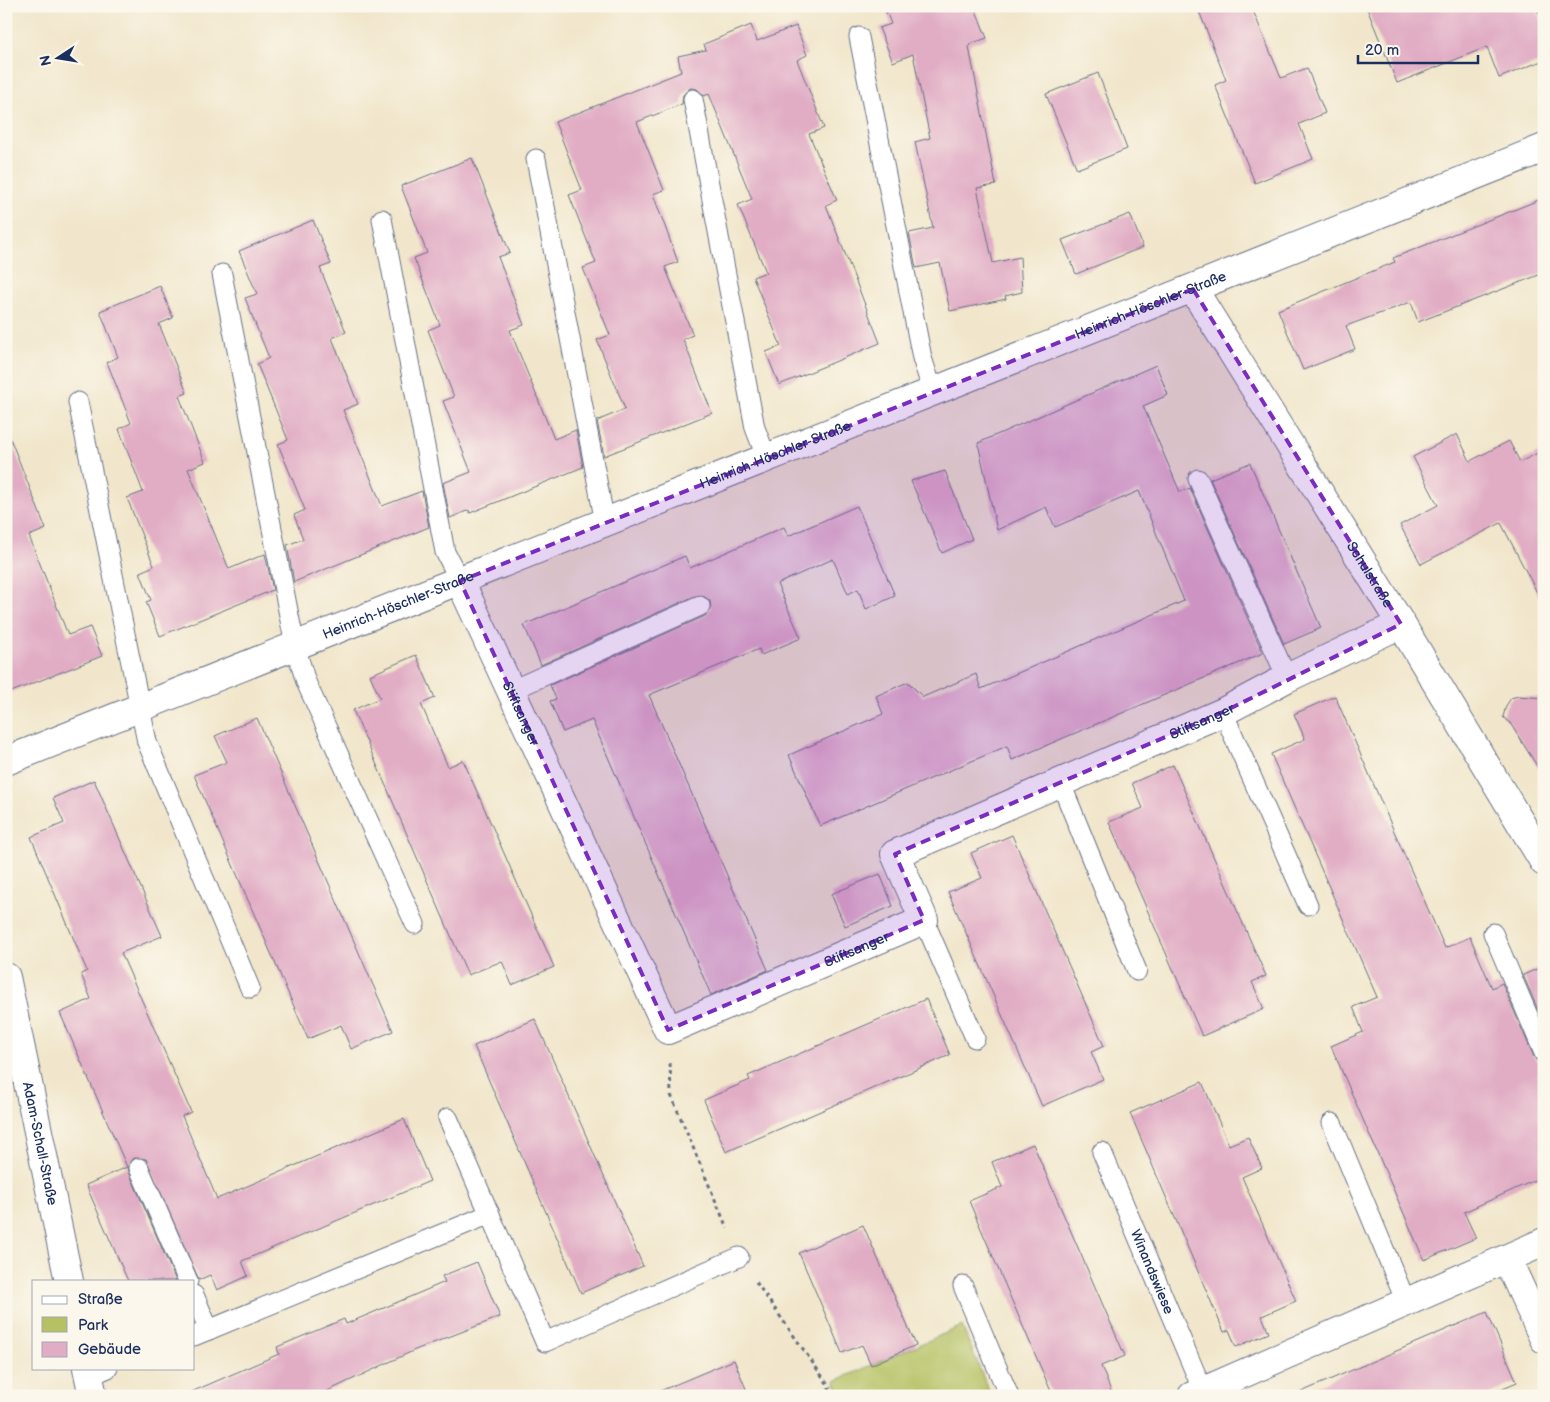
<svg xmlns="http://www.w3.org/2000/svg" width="1550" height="1402" viewBox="0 0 1550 1402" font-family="'Balsamiq Sans',sans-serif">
<rect width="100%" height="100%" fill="#fbf7ec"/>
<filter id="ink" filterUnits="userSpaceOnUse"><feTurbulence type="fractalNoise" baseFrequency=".02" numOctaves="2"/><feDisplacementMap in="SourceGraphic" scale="10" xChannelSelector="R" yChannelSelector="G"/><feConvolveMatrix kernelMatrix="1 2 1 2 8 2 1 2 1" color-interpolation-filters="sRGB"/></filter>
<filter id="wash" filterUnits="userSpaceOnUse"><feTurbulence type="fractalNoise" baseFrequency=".0096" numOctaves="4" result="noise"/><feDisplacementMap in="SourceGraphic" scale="20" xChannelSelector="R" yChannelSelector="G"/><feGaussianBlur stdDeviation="1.12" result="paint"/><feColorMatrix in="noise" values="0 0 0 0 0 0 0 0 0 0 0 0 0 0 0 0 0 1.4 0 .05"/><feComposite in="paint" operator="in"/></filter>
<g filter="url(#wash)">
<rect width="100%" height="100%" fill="#f1e6cb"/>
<!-- green -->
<path fill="#b5c163" stroke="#687860" d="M962,1326L991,1396H842L835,1381Z"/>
<g id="blocks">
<!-- building -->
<g fill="#e1adc5">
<path d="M884,6H974L987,38L970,44L969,47L996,185L977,188L993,263L1020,257L1022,292L1005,296L1006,299L950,311L940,263L916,268L909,233L933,228L915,142L930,138L913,54L893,62L879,28L891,24Z"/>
<path d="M1197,6H1251L1281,78L1307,68L1325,113L1299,124L1313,159L1255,183L1215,85L1226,80Z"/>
<path d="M1366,6H1536L1544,26V60L1499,78L1487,47L1397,83Z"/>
<path d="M751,25L757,41L796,26L807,55L797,60L824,128L809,134L837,200L826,205L880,343L779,385L766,352L781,346L753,277L766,272L738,205L752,199L709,94L704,96L697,89L690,88L683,95L682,104L637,122L664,190L653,194L678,262L665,267L693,335L683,339L712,413L604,456L597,421L625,409L597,340L610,335L583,268L596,263L569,195L582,190L555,122L681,72L678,56L706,50L704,44Z"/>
<path d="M1098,73L1127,149L1077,169L1046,94Z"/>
<path d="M472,158L510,253L498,257L524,325L510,330L554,439L576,430L583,467L470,513L469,510L450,518L443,483L471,472L443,401L454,397L428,330L440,325L414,258L427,253L401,186Z"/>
<path d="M1544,198V273L1418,322L1411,302L1346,326L1355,349L1303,370L1278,310L1395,262L1393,258Z"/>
<path d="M1130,214L1143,247L1076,274L1062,240Z"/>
<path d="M313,220L331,264L320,268L346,332L332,338L358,404L343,410L382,506L422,491L429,527L294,582L287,545L303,539L294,515L305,510L278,444L288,440L257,364L269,358L245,298L257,294L239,251Z"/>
<path d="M160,286L173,318L159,324L187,393L179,396L205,462L188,469L229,569L265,554L273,590L160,636L146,602L151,600L140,572L154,566L127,498L143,492L119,429L131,423L107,362L118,357L100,311Z"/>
<path d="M1156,365L1168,395L1143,406L1180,492L1190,488L1263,653L1012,760L1007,746L820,826L789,755L883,714L876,696L908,682L923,697L976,674L981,689L1184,601L1139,491L1055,527L1046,507L997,530L978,443Z"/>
<path d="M6,433H8L46,529L29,536L68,635L90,627L102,656L6,694Z"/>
<path d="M1457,434L1470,461L1509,441L1520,462L1544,450V606L1501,523L1421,564L1400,525L1438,505L1413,457Z"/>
<path d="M1250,463L1321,628L1284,644L1210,479Z"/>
<path d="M945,471L972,539L942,553L911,481Z"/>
<path d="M857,506L895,596L866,609L858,589L848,594L833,559L777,584L801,638L761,655L759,649L649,695L768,970L711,995L592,720L563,732L550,701L556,699L550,685L705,616L711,608L710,601L702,595L695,596L541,665L524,625L685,556L690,568L784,527L788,536Z"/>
<path d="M416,655L435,698L421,704L448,767L463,760L554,967L512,985L502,961L468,975L353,710L380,698L370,675Z"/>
<path d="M1335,696L1445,948L1470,937L1492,988L1502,983L1534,1057L1538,1062L1544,1064V1176L1464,1212L1476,1238L1424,1260L1331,1046L1363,1032L1353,1007L1377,997L1271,754L1305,739L1294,714Z"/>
<path d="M1518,696L1544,698V777L1510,723L1503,717L1506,706L1511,698Z"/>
<path d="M257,718L393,1031L351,1049L341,1025L308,1039L194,775L227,762L215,736Z"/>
<path d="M1173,765L1266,976L1252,982L1264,1009L1202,1036L1109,822L1143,808L1132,783Z"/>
<path d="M94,780L162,936L121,953L191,1112L182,1116L217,1199L404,1119L430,1181L242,1261L248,1276L217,1290L210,1275L199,1280L146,1159L134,1158L128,1166L129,1172L176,1281H128L86,1185L127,1167L60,1013L91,999L81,974L87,971L31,837L64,823L53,798Z"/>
<path d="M1012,835L1104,1046L1091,1052L1103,1079L1042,1106L948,892L982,878L971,853Z"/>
<path d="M880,874L893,906L845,926L831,894Z"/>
<path d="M1544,966V1024L1523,975Z"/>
<path d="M926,999L950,1055L726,1152L704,1100L750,1080L748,1076Z"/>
<path d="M535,1019L643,1266L581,1293L474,1046Z"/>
<path d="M1202,1082L1229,1145L1248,1137L1262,1168L1242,1177L1296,1301L1262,1316L1269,1333L1236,1347L1229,1330L1224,1332L1130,1113Z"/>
<path d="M1033,1144L1125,1356L1101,1366L1113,1396H1053L969,1201L1002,1187L992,1162Z"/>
<path d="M863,1225L916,1345L871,1365L862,1345L842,1353L799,1253Z"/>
<path d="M477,1262L500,1317L415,1350L317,1396H182L279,1354L277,1347L344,1319L346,1324L445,1282L442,1276Z"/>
<path d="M1487,1312L1517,1382L1484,1396H1292Z"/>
<path d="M734,1360L749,1396H648Z"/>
</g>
</g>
</g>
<g filter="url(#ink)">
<use href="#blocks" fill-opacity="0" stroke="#666f84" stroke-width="1"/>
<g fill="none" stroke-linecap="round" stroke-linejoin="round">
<!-- lane casing -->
<g stroke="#666f84" stroke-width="21">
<g id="lane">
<path d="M859,37L922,358L933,392"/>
<path d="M693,99L755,428L767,459"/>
<path d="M536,159L605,523"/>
<path d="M382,219L445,552L460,581"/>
<path d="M222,274L295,646L306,682L415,924"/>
<path d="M78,402L147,742L250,988"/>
<path d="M1198,479L1287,678"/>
<path d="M512,690L700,606"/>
<path d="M1223,712L1308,905"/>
<path d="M1060,781L1137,971"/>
<path d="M924,920L975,1038"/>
<path d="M1493,933L1544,1053"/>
<path d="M448,1118L545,1342L739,1257"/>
<path d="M1332,1123L1406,1302"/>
<path id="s1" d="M1102,1152L1203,1391"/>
<path d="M139,1168L188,1281"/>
<path d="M963,1286L1009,1396"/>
<path d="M194,1295L209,1330"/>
<path d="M194,1336L490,1214"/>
<path d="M89,1376L108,1368"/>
</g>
</g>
<!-- street casing -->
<g stroke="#666f84" stroke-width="30">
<g id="street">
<path id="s2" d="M1193,289L1401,624L1544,862"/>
<path id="s3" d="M460,581L668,1030L924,920L895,854L1223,712L1287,678L1401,624"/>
<path id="s4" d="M6,761L1544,148"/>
<path id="s5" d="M6,977L69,1281"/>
<path d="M1507,1259L1544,1339"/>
<path d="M87,1368L93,1396"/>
<path d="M1192,1396L1544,1242"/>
</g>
</g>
<!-- path -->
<g stroke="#666f84" stroke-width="3" stroke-dasharray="4 4" stroke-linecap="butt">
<path d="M670,1063L671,1095L727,1228"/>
<path d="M756,1282L829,1386L830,1396"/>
</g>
<!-- lane -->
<use href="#lane" stroke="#fff" stroke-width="19"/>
<!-- street -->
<use href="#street" stroke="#fff" stroke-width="28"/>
</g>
</g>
<!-- marked area -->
<path fill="#7b2cbf" fill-opacity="0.2" stroke="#7b2cbf" stroke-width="4" stroke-dasharray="10 6" stroke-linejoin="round" d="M1193,289L1401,624L1223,712L895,854L924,920L668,1030L460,581Z"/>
<g text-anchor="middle" stroke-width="4.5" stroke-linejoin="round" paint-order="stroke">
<!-- street labels -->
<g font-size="14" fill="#1b2f5e" stroke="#fbf7ec">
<text dy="5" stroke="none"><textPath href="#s4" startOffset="1232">Heinrich-Höschler-Straße</textPath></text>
<text dy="5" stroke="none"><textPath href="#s4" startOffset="828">Heinrich-Höschler-Straße</textPath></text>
<text dy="5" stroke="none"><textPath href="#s2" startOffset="336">Schulstraße</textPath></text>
<text dy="5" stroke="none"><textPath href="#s4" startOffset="422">Heinrich-Höschler-Straße</textPath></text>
<text dy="5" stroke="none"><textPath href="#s3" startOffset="146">Stiftsanger</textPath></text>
<text dy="5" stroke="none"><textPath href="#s3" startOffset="1180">Stiftsanger</textPath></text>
<text dy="5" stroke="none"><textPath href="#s3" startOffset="700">Stiftsanger</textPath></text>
<text dy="5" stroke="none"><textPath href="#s5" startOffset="170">Adam-Schall-Straße</textPath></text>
<text dy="5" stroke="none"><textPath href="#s1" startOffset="130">Winandswiese</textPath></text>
</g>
</g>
<!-- margin -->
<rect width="1550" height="1402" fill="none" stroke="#fbf7ec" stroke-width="25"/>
<!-- legend -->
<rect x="32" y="1280" width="162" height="90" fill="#fbf7ec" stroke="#a1a7b3"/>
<rect x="42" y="1296" width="25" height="8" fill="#ffffff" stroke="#a1a7b3"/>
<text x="78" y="1304" font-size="15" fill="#1b2f5e">Straße</text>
<rect x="42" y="1317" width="25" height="15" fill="#b5c163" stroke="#a1a7b3"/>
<text x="78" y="1330" font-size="15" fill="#1b2f5e">Park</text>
<rect x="42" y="1342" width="25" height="15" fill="#e1adc5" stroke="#a1a7b3"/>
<text x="78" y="1354" font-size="15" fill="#1b2f5e">Gebäude</text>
<!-- north arrow -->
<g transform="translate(58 58) rotate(258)" stroke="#fbf7ec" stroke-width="4" paint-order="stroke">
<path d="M0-4L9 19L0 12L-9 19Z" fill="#1b2f5e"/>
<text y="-8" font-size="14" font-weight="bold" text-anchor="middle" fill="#1b2f5e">N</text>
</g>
<!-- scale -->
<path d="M1358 55v8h120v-8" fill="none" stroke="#1b2f5e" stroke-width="2.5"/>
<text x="1365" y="55" font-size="15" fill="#1b2f5e" stroke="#fbf7ec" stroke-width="4" paint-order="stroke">20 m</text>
</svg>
